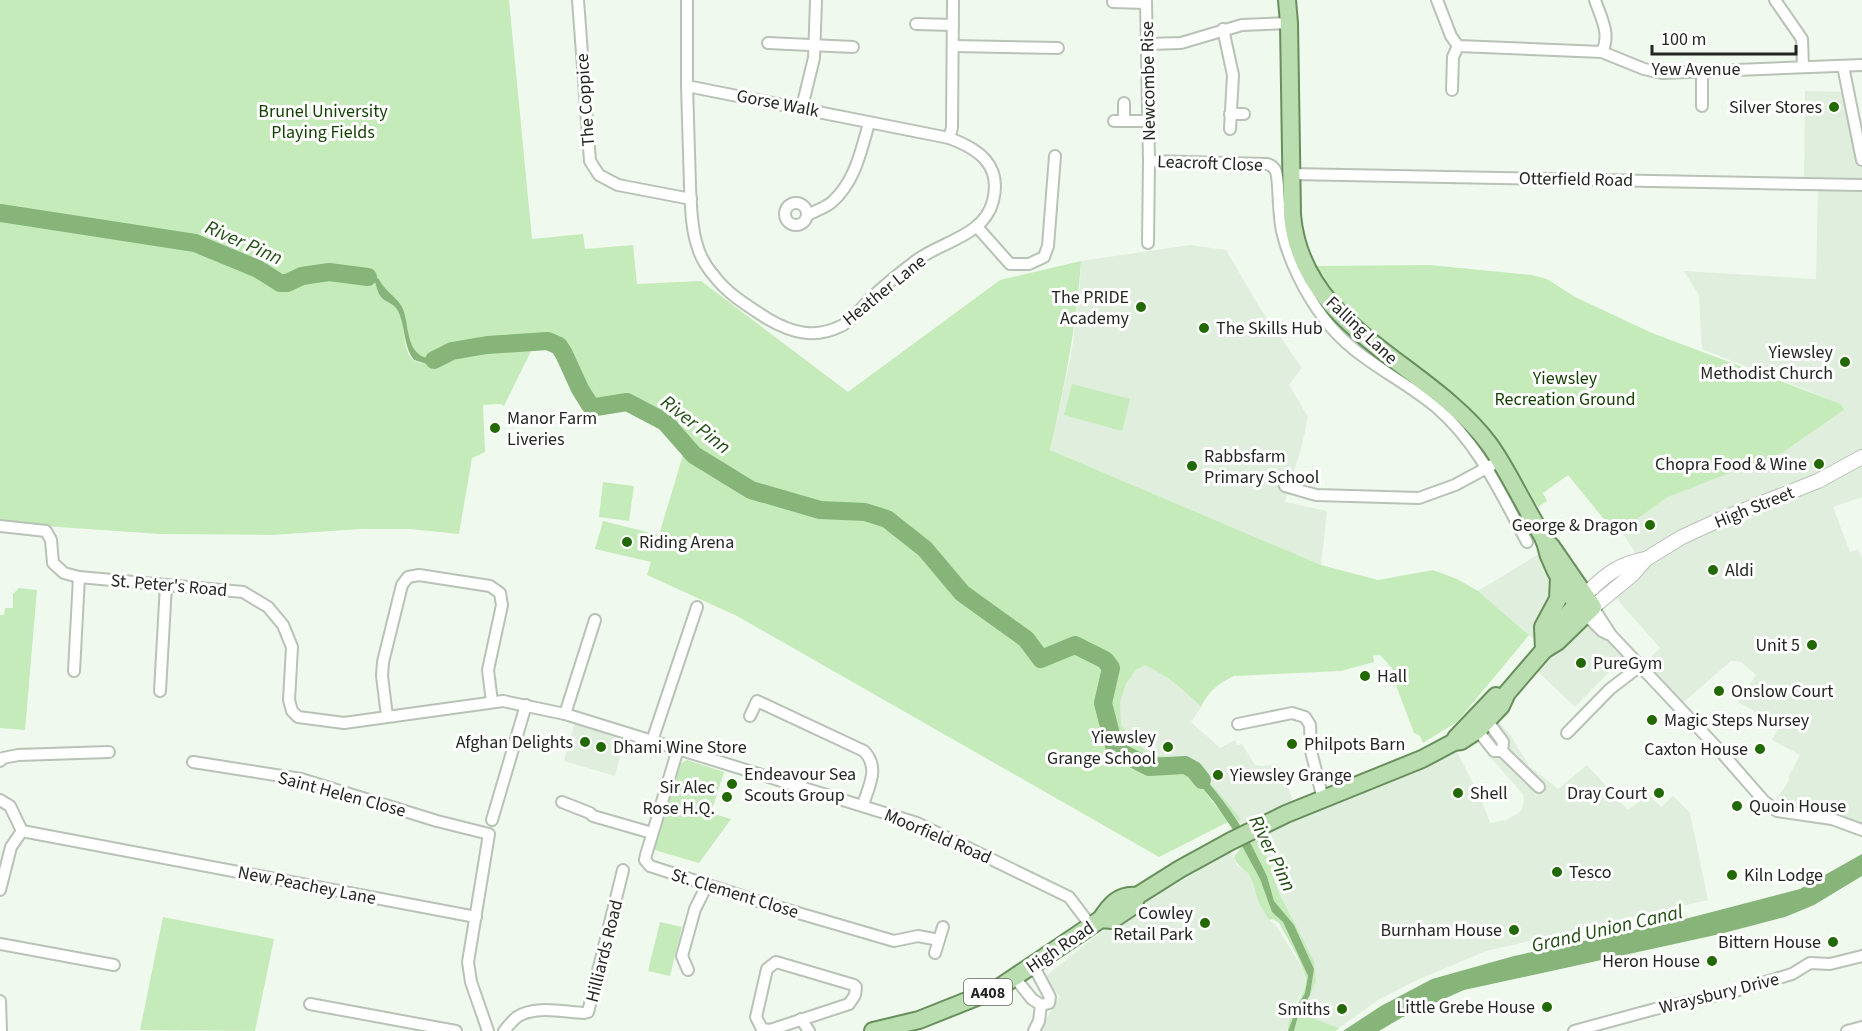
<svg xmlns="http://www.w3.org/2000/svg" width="1862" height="1031" viewBox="0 0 1862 1031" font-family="'Source Sans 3',sans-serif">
<rect width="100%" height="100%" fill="#f0f9ed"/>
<!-- built -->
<g fill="#e0eedd">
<path d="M1805,91L1846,92L1862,138V454L1641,561L1621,531L1668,497L1782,453L1844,410L1841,404L1702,349L1699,295L1684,271L1816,279L1818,188L1804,187Z"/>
<path d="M1190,245L1226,250L1260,308L1302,368L1289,385L1308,417L1302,445L1285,502L1327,511L1321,565L1050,450L1071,355L1079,299L1081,261Z"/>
<path d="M1862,458V497L1833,507L1850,552L1858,549L1862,558V829L1772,806L1790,779L1788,778L1800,755L1772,740L1780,726L1738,702L1756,675L1741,662L1731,661L1678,707L1641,667L1660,648L1607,588L1655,554Z"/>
<path d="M1547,549L1626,655L1575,707L1530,664L1543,647L1478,591Z"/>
<path d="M1143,660L1191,696L1201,707L1191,722L1220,748L1235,740L1237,745L1242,744L1255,765L1262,766L1277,764L1283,771L1295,809L1245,833L1238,821L1191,765L1186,762L1149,766L1124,753L1106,713Z"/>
<path d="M1490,712L1511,736L1529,766L1558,789L1587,765L1628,810L1648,794L1661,807L1673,796L1690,813L1708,900L1486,951L1417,980L1378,1000L1339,1028L1302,1014L1316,981L1314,961L1280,895L1274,879L1272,868L1255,831L1453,744L1481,799L1490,823L1506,820L1517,814L1522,809L1524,801L1523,794L1489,756L1470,730Z"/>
<path d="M575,722L625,738L615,776L564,761Z"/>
<path d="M1227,843L1237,865L1245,870L1250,877L1256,888L1259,902L1269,919L1277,927L1306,974L1304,989L1293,1008L1287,1031H1039L1060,996L1052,988L1046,976L1096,936L1146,902L1197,872Z"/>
</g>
<!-- green -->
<g fill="#c5ebbb" fill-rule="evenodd">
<path d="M0,0H509L532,239L583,234L585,249L633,245L637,284L701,281L848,392L1000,280L1081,261C1077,325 1064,387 1050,450L1321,565L1378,580L1433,570L1457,579L1478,591L1529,635L1457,722L1423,743L1420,736L1414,733L1394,680L1392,668L1380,655H1373L1374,662L1341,671L1234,676C1219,683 1208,691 1201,707C1185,690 1166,675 1145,665L1136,670L1126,684L1120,702L1121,725L1135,742L1151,755L1186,759L1198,769L1241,819L1238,821L1191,765L1186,762L1167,764L1185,767L1190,772L1228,822L1159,857L737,616L647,575L651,562L595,549L603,521L659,535L685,448L662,425L627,405L599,411L588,407L556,349L546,344L534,345L504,406L501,404L483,405L485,452L472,458L459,534L410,529H361L272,535L160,534L0,523ZM344,274L379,279C384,291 398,297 403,309C410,328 405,355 431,359L448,348L457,351C438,362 410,376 405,342C404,332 403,320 398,310C395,304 388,303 383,299C378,295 377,288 375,282C365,277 354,278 344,274Z"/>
<path d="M1430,265L1532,275L1547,279L1575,297L1652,333L1841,404L1844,410L1782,453L1668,497L1616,534L1568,475L1543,493L1547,501L1538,507C1518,472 1497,433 1467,405C1431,370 1384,350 1347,314C1334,301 1323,282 1313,266Z"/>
<path d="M1072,384L1130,399L1122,431L1064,415Z"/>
<path d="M603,482L634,486L629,521L599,517Z"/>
<path d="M19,588L37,590L25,730L0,728V615H4L5,608H13V594Z"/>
<path d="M687,760L724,772L711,813L731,819L699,863L654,850L681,763Z"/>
<path d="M1258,838L1272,868L1274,879L1280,895L1314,961L1316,981L1302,1014L1339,1028L1336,1031H1294L1298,1016L1310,995L1314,969L1284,913L1274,901L1267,876L1250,842Z"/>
<path d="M1242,846L1260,879L1272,911L1283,922L1308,976L1305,993L1297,1007L1288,1031C1286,1013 1306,998 1306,979C1306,969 1285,934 1279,923L1273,919L1269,920C1266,914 1262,909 1259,903C1255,893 1255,884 1249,875C1244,868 1237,866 1234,857Z"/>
<path d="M163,917L274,939L255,1031L140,1030Z"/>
<path d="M660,922L682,927L670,976L648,971Z"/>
</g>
<!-- water -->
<g fill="#86b479">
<path d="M355,271H363L379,279C384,291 398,297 403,309C410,327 405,355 431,359L448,348L458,351L430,365L414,360C403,346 406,327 398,311C395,304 388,303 383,299C378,295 377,288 375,282C364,277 354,277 343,274Z"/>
<path d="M1186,762C1205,774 1233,813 1245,833L1238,837L1214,802L1185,767Z"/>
<path d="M1250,842L1267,876L1274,901L1294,925L1314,969L1310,995L1298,1016L1294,1031H1288L1297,1007L1305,993L1308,976L1283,922L1272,912L1260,879L1242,846Z"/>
<path d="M1862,854V876L1814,905L1785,917L1720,934L1464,990L1401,1018L1379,1031H1343L1381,1006L1432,979L1514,956L1685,919L1800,889Z"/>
</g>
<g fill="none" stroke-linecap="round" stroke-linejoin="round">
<!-- river -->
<g stroke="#86b479" stroke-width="18">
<path d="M0,213L195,243L258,269L280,283H287L302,276L329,272L368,277"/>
<path d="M434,360L452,351L487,345L548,341L559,346L564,354L580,389L590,405L596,407L627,402L665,422L694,455L751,490L820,510L865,512L887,519L925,549L962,593L1026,639L1041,659L1075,645L1105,660L1111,668L1103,703L1114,746L1124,754L1149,767L1185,765L1194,770L1202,780"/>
</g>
<!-- minor casing -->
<g stroke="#b9c2b7" stroke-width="14">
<g id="minor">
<path d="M578,0L590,161L599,175L618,185L691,199"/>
<path d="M1146,0L1149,161"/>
<path d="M1437,0L1451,36L1458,46L1602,52L1644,69L1662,73L1862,65"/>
<path d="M1595,0C1601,18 1611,34 1602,52"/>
<path d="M1775,0L1802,39L1803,67"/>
<path d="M1113,2L1146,3"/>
<path d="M916,24L953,25"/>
<path d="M1223,29L1233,75L1230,129"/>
<path d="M768,43L853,47"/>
<path d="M1148,44L1181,43L1242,25L1289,23"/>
<path d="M953,46L1058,48"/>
<path d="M1843,66L1862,160"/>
<path d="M687,86L949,138C979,149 1002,165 993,201C984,236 943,241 917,260C901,272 885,285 871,298C862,307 852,321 841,326C815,339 792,333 768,319C748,306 729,295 715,277C707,268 700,256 697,245C691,227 691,205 690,186C689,153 688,119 687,86V0"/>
<path d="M1452,90L1453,57L1458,46"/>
<path d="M1124,103V121"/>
<path d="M1702,106V71"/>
<path d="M802,107L814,58L816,0"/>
<path d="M1230,114H1244"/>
<path d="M1114,121H1148"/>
<path d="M949,138L952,128L953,0"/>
<path d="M1291,174L1862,185"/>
<circle cx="796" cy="214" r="11"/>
<path d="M807,215C815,211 825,208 832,202C855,182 861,151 869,123"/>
<path d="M978,228L1010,264H1029L1044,257L1048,246L1055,156"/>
<path d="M1148,243L1149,161L1267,164C1278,167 1277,176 1278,186C1279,201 1279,217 1282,231C1289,261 1305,293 1323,317C1352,358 1399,376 1436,407C1479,444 1501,494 1527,542"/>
<path d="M1285,486L1316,495L1419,498L1455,485L1492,465"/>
<path d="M0,526L46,531L51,540L53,563L64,573L79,577L243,592L268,607L283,625L292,647L289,700L292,711L298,717L344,723L503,701L565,714L917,823L1069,897L1091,926"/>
<path d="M1593,607L1611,635L1722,753L1764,801L1777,811L1832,819L1862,830"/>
<path d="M1585,614L1602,631L1608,634"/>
<path d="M74,671L79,577"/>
<path d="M160,691L166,585"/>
<path d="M565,714L595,620"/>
<path d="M387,716L382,676L383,662L402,585L408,577L419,575L490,586L500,593L502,605L488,670L492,702"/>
<path d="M750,716L757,701L864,751C880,768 869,785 863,805"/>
<path d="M1484,716L1503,742L1502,751"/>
<path d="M1238,724L1292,713L1305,717L1310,725L1311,751L1323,799"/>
<path d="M1475,727L1494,751H1502"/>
<path d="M1567,733L1610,689L1640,666"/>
<path d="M652,741L697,607"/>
<path d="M678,749L646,855L645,860L650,866L764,903L894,941L918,936L939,940L943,927"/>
<path d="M1502,751L1539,787"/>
<path d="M0,761L3,758L18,755L109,752"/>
<path d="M193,762L301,779L437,821L489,834L468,962L471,982L488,1031"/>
<path d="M0,800L10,806L22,831"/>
<path d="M562,802L590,813L593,816L652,833"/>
<path d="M492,820L526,705"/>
<path d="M22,831L476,917"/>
<path d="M0,890L11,847L22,831"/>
<path d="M0,944L114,965"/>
<path d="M935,953L939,940"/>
<path d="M776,962L854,985L856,987L855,995L849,1004L770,1030L762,1029L756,1017L767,969Z"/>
<path d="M1033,965L1050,997L1049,1003L1041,1005"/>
<path d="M688,970L682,956L695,909L707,885"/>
<path d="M1015,978L1032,999L1041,1005"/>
<path d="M0,1001L1,1031"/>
<path d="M310,1004L456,1031"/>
<path d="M801,1019L809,1031"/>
<path d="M504,1031C508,1026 512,1021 517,1017C534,1005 564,1012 584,1013L588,1012L623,870"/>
<path d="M1034,1031L1039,1021L1041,1005"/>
<path d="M1574,1031L1655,1009L1732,992L1792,974L1810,963L1830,964L1862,956"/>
<path d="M1847,1031L1862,1027"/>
</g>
</g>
<!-- tertiary casing -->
<g stroke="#b9c2b7" stroke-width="16">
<g id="tertiary">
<path d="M1585,595C1605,575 1618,564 1646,559"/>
<path d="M1593,607L1633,574L1646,559L1682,537L1719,520L1818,481L1862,457"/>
</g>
</g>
<!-- primary casing -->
<g stroke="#678f5c" stroke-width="20">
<g id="primary">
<path d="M1287,0L1289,23L1292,215C1302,330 1429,363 1489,444C1503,463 1514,486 1526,507C1531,517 1538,528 1544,539C1546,544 1547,550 1549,556C1557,577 1570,597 1585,614"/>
<path d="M1546,646L1549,635L1584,596"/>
<path d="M1544,650L1543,627L1558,599L1559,577"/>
<path d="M1456,738L1496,696"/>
<path d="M1101,919C1110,905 1119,894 1137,896"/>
<path d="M873,1031L919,1020L997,989L1101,919L1112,920L1133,906L1137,896L1180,869L1231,841L1286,814L1422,759L1454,742L1461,741L1478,730L1501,706L1507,693L1544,650L1557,642L1593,607L1551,546L1544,540"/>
</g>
</g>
<!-- minor -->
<use href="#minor" stroke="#fff" stroke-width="10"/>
<!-- tertiary -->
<use href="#tertiary" stroke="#fff" stroke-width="14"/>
<!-- primary -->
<use href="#primary" stroke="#badeb0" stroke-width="16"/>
</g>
<!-- markers -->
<g fill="#236901" stroke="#fff" stroke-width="2">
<circle cx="1834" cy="107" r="6"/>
<circle cx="1141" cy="307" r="6"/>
<circle cx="1204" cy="328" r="6"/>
<circle cx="1845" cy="362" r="6"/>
<circle cx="495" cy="428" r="6"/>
<circle cx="1819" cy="464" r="6"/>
<circle cx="1192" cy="466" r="6"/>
<circle cx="1650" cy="525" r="6"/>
<circle cx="627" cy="542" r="6"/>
<circle cx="1713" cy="570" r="6"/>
<circle cx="1812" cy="645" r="6"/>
<circle cx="1581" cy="663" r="6"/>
<circle cx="1365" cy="676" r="6"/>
<circle cx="1719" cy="691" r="6"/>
<circle cx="1652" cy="720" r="6"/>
<circle cx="585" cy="742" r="6"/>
<circle cx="1292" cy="744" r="6"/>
<circle cx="601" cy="747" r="6"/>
<circle cx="1168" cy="747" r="6"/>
<circle cx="1760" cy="749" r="6"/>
<circle cx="1218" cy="775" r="6"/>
<circle cx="732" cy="784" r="6"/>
<circle cx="1458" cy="793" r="6"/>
<circle cx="1659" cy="793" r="6"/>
<circle cx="727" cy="797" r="6"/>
<circle cx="1737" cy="806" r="6"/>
<circle cx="1557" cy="872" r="6"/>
<circle cx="1732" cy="875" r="6"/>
<circle cx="1205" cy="923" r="6"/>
<circle cx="1514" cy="930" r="6"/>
<circle cx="1833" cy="942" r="6"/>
<circle cx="1712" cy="961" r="6"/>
<circle cx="1547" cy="1007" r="6"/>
<circle cx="1342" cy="1009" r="6"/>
</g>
<g text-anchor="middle" stroke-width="6" stroke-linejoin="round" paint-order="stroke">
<!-- shield labels -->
<rect fill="#fff" stroke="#656764" stroke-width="1.5" x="964" y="979" width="48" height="26" rx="4.5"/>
<g font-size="16" font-weight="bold" fill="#232622">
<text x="988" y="998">A408</text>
</g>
<!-- street labels -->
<g font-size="18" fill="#232622" stroke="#fff">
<text x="1696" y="75">Yew Avenue</text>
<text transform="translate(1148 81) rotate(-91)" y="6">Newcombe Rise</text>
<text transform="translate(585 100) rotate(-94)" y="6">The Coppice</text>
<text transform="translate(778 103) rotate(11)" y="6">Gorse Walk</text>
<text transform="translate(1210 163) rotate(2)" y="6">Leacroft Close</text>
<text transform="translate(1576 179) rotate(1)" y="6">Otterfield Road</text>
<text transform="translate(884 290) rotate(-39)" y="6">Heather Lane</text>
<text transform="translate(1362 330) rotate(43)" y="6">Falling Lane</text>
<text transform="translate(1754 507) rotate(-22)" y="6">High Street</text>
<text transform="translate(169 585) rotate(5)" y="6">St. Peter's Road</text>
<text transform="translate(342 794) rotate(15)" y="6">Saint Helen Close</text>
<text transform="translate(938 836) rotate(23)" y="6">Moorfield Road</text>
<text transform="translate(307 885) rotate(11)" y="6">New Peachey Lane</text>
<text transform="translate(735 893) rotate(17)" y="6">St. Clement Close</text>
<text transform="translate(1060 947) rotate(-34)" y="6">High Road</text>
<text transform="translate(604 951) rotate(-76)" y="6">Hilliards Road</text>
<text transform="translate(1719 993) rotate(-14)" y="6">Wraysbury Drive</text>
</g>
<!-- poi labels -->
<g font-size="18" fill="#232622" stroke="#fff" text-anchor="end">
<text x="1822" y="113">Silver Stores</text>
<text x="1129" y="303">The PRIDE<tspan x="1129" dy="21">Academy</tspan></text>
<text x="1216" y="334" text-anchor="start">The Skills Hub</text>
<text x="1833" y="358">Yiewsley<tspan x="1833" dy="21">Methodist Church</tspan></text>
<text x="507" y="424" text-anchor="start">Manor Farm<tspan x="507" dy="21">Liveries</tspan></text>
<text x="1204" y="462" text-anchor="start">Rabbsfarm<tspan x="1204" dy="21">Primary School</tspan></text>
<text x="1807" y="470">Chopra Food &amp; Wine</text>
<text x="1638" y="531">George &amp; Dragon</text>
<text x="639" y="548" text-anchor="start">Riding Arena</text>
<text x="1725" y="576" text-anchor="start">Aldi</text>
<text x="1800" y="651">Unit 5</text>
<text x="1593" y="669" text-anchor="start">PureGym</text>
<text x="1377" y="682" text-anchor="start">Hall</text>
<text x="1731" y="697" text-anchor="start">Onslow Court</text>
<text x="1664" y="726" text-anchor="start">Magic Steps Nursey</text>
<text x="1156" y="743">Yiewsley<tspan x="1156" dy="21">Grange School</tspan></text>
<text x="573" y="748">Afghan Delights</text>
<text x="1304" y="750" text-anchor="start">Philpots Barn</text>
<text x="613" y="753" text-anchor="start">Dhami Wine Store</text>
<text x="1748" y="755">Caxton House</text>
<text x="744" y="780" text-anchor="start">Endeavour Sea<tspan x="744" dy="21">Scouts Group</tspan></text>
<text x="1230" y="781" text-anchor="start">Yiewsley Grange</text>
<text x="715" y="793">Sir Alec<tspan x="715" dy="21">Rose H.Q.</tspan></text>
<text x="1470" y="799" text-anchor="start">Shell</text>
<text x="1647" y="799">Dray Court</text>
<text x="1749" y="812" text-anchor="start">Quoin House</text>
<text x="1569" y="878" text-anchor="start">Tesco</text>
<text x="1744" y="881" text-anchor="start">Kiln Lodge</text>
<text x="1193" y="919">Cowley<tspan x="1193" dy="21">Retail Park</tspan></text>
<text x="1502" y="936">Burnham House</text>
<text x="1821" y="948">Bittern House</text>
<text x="1700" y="967">Heron House</text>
<text x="1535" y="1013">Little Grebe House</text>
<text x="1330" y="1015">Smiths</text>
</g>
<!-- park labels -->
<g font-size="18" fill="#123f01" stroke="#fff">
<text x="323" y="117">Brunel University<tspan x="323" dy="21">Playing Fields</tspan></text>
<text x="1565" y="384">Yiewsley<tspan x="1565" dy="21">Recreation Ground</tspan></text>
</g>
<!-- water labels -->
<g font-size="20" font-style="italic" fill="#224e13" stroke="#fff">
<text transform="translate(244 242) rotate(24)" y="7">River Pinn</text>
<text transform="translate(696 424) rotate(38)" y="7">River Pinn</text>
<text transform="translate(1273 853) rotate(64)" y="7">River Pinn</text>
<text transform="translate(1607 928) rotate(-13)" y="7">Grand Union Canal</text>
</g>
</g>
<!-- scale -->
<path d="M1652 45v9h144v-9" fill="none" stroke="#232622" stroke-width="3"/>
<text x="1661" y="45" font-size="18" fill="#232622" stroke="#ffffff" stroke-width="4.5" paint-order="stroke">100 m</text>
</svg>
